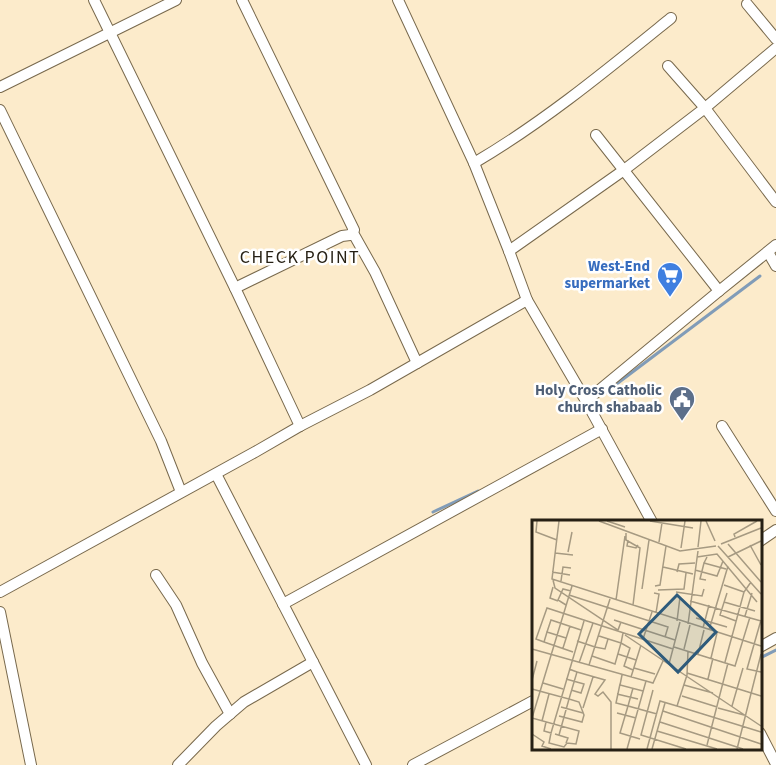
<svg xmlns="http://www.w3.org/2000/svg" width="776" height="765" viewBox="0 0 776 765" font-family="'Source Sans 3',sans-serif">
<rect width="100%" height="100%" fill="#fcebcb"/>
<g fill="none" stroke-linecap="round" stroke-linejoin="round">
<!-- stream -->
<g stroke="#819cb8" stroke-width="3">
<path d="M602,395L760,276"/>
<path d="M433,512L478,491"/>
<path d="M760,658L776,650"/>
</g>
<!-- minor casing -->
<g stroke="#78694d" stroke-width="12">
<g id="minor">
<path d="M94,0L235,288L300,426"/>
<path d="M398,0L474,163L509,251L527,300L586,401L652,522"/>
<path d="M747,4L776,39"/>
<path d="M668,66L705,108L776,202"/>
<path d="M0,87L176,0"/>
<path d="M0,110L161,441L181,492"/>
<path d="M596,135L719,291"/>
<path d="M474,163C544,122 608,69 671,18"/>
<path d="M353,233L375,272L417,363"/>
<path d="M509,251L624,170L705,108L776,48"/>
<path d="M768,252L776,266"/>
<path d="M235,288L342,236L350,235L354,230L242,0"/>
<path d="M586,401L719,291L776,245"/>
<path d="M722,426L776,511"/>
<path d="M216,474L366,765"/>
<path d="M760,541L776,530"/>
<path d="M156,575L176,605L202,663L230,714"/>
<path d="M0,592L255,452L300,426L370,390L527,300"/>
<path d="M283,604L602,429"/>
<path d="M0,612L31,765"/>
<path d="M760,647L776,638"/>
<path d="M760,733L776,764"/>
<path d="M178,765L216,726L244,702L313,662"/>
<path d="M413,765L533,701"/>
</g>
</g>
<!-- minor -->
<use href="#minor" stroke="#fff" stroke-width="10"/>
</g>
<!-- icons -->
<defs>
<g id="supermarket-pin" transform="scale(1.35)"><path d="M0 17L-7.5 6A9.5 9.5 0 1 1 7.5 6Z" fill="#3f7fe0" stroke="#fff"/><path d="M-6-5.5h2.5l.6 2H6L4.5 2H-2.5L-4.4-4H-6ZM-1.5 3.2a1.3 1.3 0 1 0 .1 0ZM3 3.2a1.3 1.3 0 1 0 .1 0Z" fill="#fff"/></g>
<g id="civic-pin" transform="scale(1.35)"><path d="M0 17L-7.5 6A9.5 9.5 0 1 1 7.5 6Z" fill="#5c6f8a" stroke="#fff"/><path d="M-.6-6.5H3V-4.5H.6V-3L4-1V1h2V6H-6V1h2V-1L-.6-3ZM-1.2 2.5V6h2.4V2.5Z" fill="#fff"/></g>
</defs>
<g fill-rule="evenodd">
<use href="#supermarket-pin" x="670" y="275"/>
<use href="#civic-pin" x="682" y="399"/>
</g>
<g text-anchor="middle" stroke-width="5" stroke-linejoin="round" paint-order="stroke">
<!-- shop labels -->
<g font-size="15" font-weight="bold" fill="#366cbe" stroke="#fff" text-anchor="end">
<text x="650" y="271">West-End<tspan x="650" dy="17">supermarket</tspan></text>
</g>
<!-- service labels -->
<g font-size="15" font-weight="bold" fill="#4e5e75" stroke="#fff" text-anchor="end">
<text x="662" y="395">Holy Cross Catholic<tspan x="662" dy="17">church shabaab</tspan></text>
</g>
<!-- quarter labels -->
<g font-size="18" letter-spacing="1.5" fill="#262014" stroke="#fff">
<text x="300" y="263">CHECK POINT</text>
</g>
</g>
<!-- overview -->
<g transform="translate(532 520)">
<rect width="230" height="230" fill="#fcebcb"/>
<path fill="none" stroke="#a69a82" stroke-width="1.5" d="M5,1L4,12L25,20M27,1L20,59L229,126M67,1L148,31L184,26M75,1L93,7M118,1L161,8M174,1L183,21M94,13V20L108,28L101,85M203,17L202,14L225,1M96,20L95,26L104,28L106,25M127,22L130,3M189,24L229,8M196,24L229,62M218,25L229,45M186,26L229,74M166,27L169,1M149,28L153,1M36,32L40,12M23,33L41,35M165,37L185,34L225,82M175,37L172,43L194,49M196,37L229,21M172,43L168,59L174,60M131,47L161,54M163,50L185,56L191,41M20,52L38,55M145,52L147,44L163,43M21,60L23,68L86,110L89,102M29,61L31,47L39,48M192,65L212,72M123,66L128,65L134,26M21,67L18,78L26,81M110,69L117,20M126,70L152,69L154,53M144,72L170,76L172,69M122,73L127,74L124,93M195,73L188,95L204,101M37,75L136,107L133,117M84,80L93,16M158,81L229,101M192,82L223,91M34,85L26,80L31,69L39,71M213,96L220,73M164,98L195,107M82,100L143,120M229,100L215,149L229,152M145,101L148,77M156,104L166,31M171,108L177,85M177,110L196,46M15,112L19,100L49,110M93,115L229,206M34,118L15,112L12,122L41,132M111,119L120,92M45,121L63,127M12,122L4,119L15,88L141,129M63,127L73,129L76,119M142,127L203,146L218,97M31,128L38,106M0,129L114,161L95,229M152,129L158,105M86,134L95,137L98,128L89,123L91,113M166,134L172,110M60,136L83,144L89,123L67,116M179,138L185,113M193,142L212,72L219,62M47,143L61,103M137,144L148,102M57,145L78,79M102,148L123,154M101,150L92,146L95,137L104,140M45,152L73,160L63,174L66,176L71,172L79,182V229M155,153L229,176M90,155L88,165L111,171M99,157L109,125M34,159L52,164L49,173L39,170M176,159L181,138M0,160L5,141M114,161L121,163L131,141M11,163L31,169M88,164L84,183L96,186L101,168M152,165L181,173M0,169L37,179L27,215M121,170L109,215L154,229M85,174L106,179M150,176L185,187M145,186L229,212M200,186L211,148M29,187L51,193M51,188L61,157M186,188L212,195M131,191L229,224M85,193L104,198M27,196L50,202L52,195L47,182L37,179L45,152L37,149M10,201L17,174M14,202L12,211L19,213L52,101M128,202L211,229M125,211L185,229M19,213L17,223L32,227L35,223L44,224L47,211L0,198L40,66M0,214L12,222L10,226L19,229M23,214L36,218L34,223M108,219L88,213L96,186L125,194M175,225L196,143M115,229L128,181L145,186L155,155L156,131M120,229L133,183M205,229L229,134"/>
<path fill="#2e5b7b" fill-opacity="0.15" stroke="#2e5b7b" stroke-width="3" d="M145,75L184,112L146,152L107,114Z"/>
<rect width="230" height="230" fill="none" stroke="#262014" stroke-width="3"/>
</g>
</svg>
